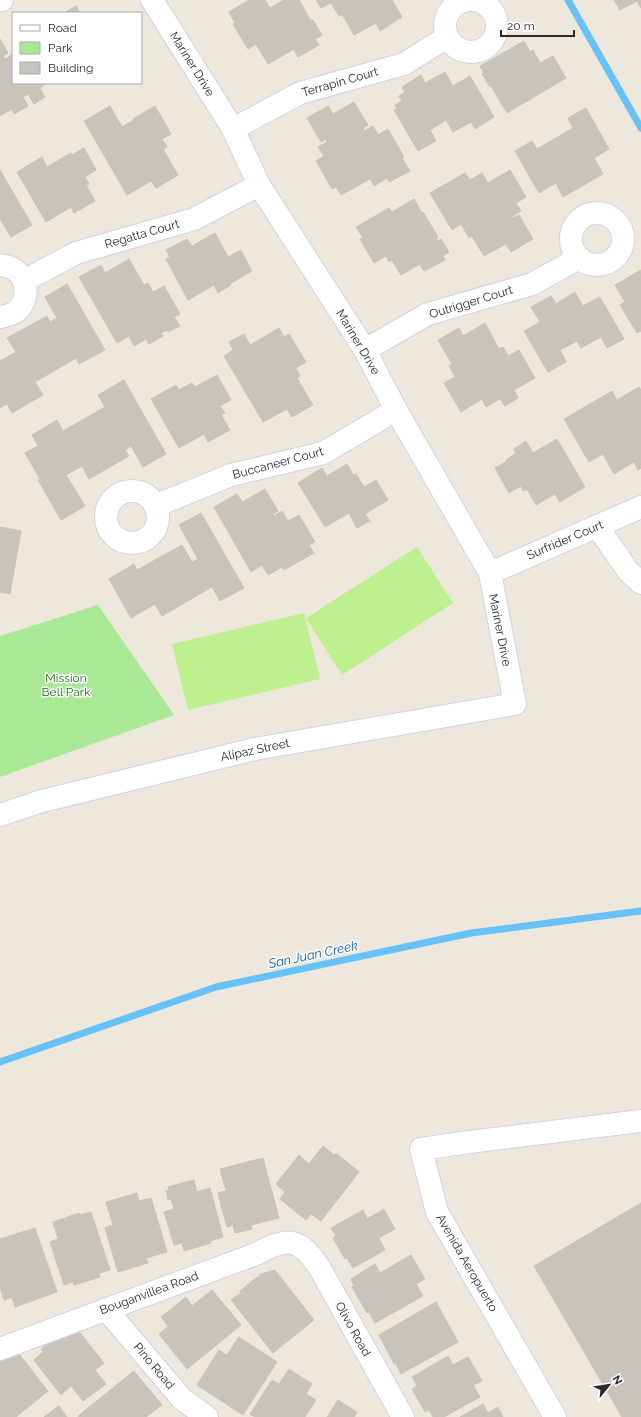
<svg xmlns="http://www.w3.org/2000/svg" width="641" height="1417" viewBox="0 0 641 1417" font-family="Raleway,sans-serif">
<rect width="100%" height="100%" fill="#eee7db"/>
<!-- green -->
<path fill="#a9e894" d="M98,605L174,715L0,777V636Z"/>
<!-- pitch -->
<g fill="#bef08f">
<path d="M417,547L453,603L342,675L306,618Z"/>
<path d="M304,613L320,679L188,710L172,644Z"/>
</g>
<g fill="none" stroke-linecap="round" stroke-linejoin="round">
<!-- stream -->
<g stroke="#67c3f7" stroke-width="7">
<path d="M568,0L641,128"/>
<path d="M0,1062L216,987L471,933L641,911"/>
</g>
</g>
<!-- building -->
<g fill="#c9c4bb" stroke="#c9c4b5">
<path d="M249,0H265L270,8L284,0H299L311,21L313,20L322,35L315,39L319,45L298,57L294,49L268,64L256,44L248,49L233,24L235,23L229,12Z"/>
<path d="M316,0H392L402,17L380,31L376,23L354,35L342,14L339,16L331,3L321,8Z"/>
<path d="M614,0H641V8L637,1L620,10Z"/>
<path d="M76,6L80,13H64Z"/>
<path d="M0,39L8,53L3,56L5,59L13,54V83H45V84L40,88L45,97L34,104L28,94L23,97L28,106L14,114L12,109L0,116Z"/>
<path d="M524,41L530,52L533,50L540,63L553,56L566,78L507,113L491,86L490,87L482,74L484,73L480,66Z"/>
<path d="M445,72L453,86L470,76L494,117L475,129L471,122L453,132L446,120L430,130L436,141L418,151L394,110L397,109L395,105L402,101L399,96L405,92L402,87L421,75L425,83Z"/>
<path d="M354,102L368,125L363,128L364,131L373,126L378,135L388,129L404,157L402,158L410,171L389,182L387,178L374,186L370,179L341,195L336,187L332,189L316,161L324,156L318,147L327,142L326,139L321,142L307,118L328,106L333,114Z"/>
<path d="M110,106L122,127L134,120L133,119L155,106L171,134L162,139L167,147L163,149L178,175L156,188L151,181L127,195L84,121Z"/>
<path d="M586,108L609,149L594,158L603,174L563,197L556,183L539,193L515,151L532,141L537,149L573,128L568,118Z"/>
<path d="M84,148L96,170L85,177L89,184L86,185L95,201L74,213L71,207L46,222L17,172L42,157L47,167L71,153L72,155Z"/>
<path d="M0,170L32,225L11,237L0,219Z"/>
<path d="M510,170L526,197L516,203L521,211L512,216L513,218L519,215L533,239L511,252L506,244L484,256L472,236L469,238L461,224L452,230L430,193L465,173L470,180L482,173L488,183Z"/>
<path d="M414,199L422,213L423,212L438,237L436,238L438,241L441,239L449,252L443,256L445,260L424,271L420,264L401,275L392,260L389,262L386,256L374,263L360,239L363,238L356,227L389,208L392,212Z"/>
<path d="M215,233L228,257L241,250L252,271L230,284L231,285L218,293L214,285L188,300L166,259L170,257L166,250L187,239L192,246Z"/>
<path d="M129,259L144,285L148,283L153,292L164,286L180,314L174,317L180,326L168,332L167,330L161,333L163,336L149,344L146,339L134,346L129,336L117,343L79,277L101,265L105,273Z"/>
<path d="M641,270V331L637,333L620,305L625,302L615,285Z"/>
<path d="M67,284L105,350L79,364L76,358L35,382L43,395L12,413L7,404L0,408V361L16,352L7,338L47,316L50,322L57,318L45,297Z"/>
<path d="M575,292L583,306L600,297L624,339L607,348L601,337L581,348L577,341L560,350L566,362L548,372L524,331L540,322L531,307L551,296L556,304Z"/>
<path d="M485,323L499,349L503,347L508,356L519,350L535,378L514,390L518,398L505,406L500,399L486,407L482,399L461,412L444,383L455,377L449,366L452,364L438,340L459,328L463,336Z"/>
<path d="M279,328L284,337L289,334L306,362L296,368L300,376L297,378L313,405L292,417L287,409L263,422L224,356L233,350L229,342L244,334L250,345Z"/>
<path d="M217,375L231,400L220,406L225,413L221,415L230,430L208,442L204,434L179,448L151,399L176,385L179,390L192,383L195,387Z"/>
<path d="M124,380L166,454L143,467L131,446L125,450L129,456L89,479L82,466L66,475L85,506L61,520L38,480L40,479L25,453L38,446L32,435L57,420L63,431L105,407L98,395Z"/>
<path d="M639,387L641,390V468L638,470L634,462L614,474L603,454L589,462L564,419L612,391L617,400Z"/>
<path d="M557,439L585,487L560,502L555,494L536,505L527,489L523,491L521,486L509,493L495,468L507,461L506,460L516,453L514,449L526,441L533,453Z"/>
<path d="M347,464L353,475L356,474L364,487L376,480L388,500L365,514L370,521L357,528L349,513L325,527L298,483L322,468L327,476Z"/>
<path d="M265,489L278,511L273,514L274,516L282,511L288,521L299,515L315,542L309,545L314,553L284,570L282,567L268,575L262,565L251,572L214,507L237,494L242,502Z"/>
<path d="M201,513L244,588L220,601L212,587L162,616L155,604L131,618L109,579L134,564L137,570L182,545L192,562L198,559L179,525Z"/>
<path d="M0,527L21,531L10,594L0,592Z"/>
<path d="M323,1146L334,1155L336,1153L359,1172L321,1221L311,1214L306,1220L280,1199L285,1192L276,1184L299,1155L309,1164Z"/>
<path d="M263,1158L279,1218L251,1225L252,1229L235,1233L233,1225L227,1227L218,1193L226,1191L220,1169Z"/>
<path d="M194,1180L197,1192L210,1188L223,1237L210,1241L211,1243L184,1251L182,1243L174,1245L164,1212L174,1209L171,1199L168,1200L166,1191L169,1190L168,1187Z"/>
<path d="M137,1193L139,1201L151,1198L167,1252L146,1258L148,1263L118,1272L105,1228L113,1225L106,1202Z"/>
<path d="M641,1203V1417H622L534,1266Z"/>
<path d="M384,1209L395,1229L379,1238L385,1250L353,1268L347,1258L345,1259L333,1238L336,1236L331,1228L363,1210L367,1219Z"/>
<path d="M91,1212L110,1270L99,1273L100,1277L74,1285L73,1282L64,1285L50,1242L58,1239L53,1222L79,1213L80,1215Z"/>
<path d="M35,1228L57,1292L15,1307L12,1297L4,1300L0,1287V1239Z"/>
<path d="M411,1255L425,1279L416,1284L423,1296L375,1323L369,1312L367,1313L352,1287L354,1286L351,1279L375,1264L380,1273Z"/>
<path d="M275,1270L314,1320L273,1353L231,1300L241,1293L240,1291L261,1274Z"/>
<path d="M212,1290L241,1325L187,1369L159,1334L168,1326L161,1317L186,1297L192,1306Z"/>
<path d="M436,1302L458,1342L401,1374L396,1364H394L379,1335Z"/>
<path d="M77,1329L104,1363L95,1370L106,1384L83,1401L71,1386L61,1395L34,1360L43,1352L41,1349L63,1331L67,1337Z"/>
<path d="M239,1337L277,1362L243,1415L197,1385L219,1350L227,1355Z"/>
<path d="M16,1350L48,1391L16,1417H0V1362Z"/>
<path d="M448,1356L453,1365L468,1357L482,1381L473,1385L480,1397L444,1417H433L429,1410L425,1412L412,1389L417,1386L412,1377Z"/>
<path d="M289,1369L312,1384L306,1394L316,1400L305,1417H255L250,1414L272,1380L279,1384Z"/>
<path d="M134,1371L162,1405L146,1417H79L78,1416Z"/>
<path d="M338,1400L357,1412L354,1417H327Z"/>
<path d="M483,1404L488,1413L498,1407L503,1417H460Z"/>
<path d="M59,1406L67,1417H44Z"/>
</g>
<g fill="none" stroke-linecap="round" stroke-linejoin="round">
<!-- minor casing -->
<g stroke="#d1d2e4" stroke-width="24">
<g id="minor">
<path d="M0,0H2"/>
<circle cx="471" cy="26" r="26"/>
<path d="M233,129L300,93L404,64L447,37"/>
<circle cx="597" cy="239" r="26"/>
<path d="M0,265C3,266 7,266 9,267C26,273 31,295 19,309C15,314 7,316 0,317"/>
<path d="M24,281L76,253L194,219L259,185"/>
<path d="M365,350L428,314L532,284L579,258"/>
<circle cx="132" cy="517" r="26"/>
<path d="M155,506L231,475L323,453L396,410"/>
<path d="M597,526L628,571L641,583"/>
<path d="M490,573L641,507"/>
<path d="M0,815L42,801L255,749L515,704L490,573L396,410L365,350L259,185L233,129L152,0"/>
<path d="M106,1309L182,1399L207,1417"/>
<path d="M0,1349L256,1254C287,1237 299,1237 319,1267L403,1417"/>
<path d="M555,1417L437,1212L421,1149L469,1142L641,1121"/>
</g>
</g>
<!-- minor -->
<use href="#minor" stroke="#fff" stroke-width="22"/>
</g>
<g text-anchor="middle" stroke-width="3" stroke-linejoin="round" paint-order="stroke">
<!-- street labels -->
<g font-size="12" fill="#2a2a2a" stroke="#fff">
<text transform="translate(192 64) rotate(58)" y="4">Mariner Drive</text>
<text transform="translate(340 82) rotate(-16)" y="4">Terrapin Court</text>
<text transform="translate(142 234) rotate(-16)" y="4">Regatta Court</text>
<text transform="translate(471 302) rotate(-17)" y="4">Outrigger Court</text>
<text transform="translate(358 342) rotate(59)" y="4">Mariner Drive</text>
<text transform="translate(278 463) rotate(-15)" y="4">Buccaneer Court</text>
<text transform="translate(565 540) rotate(-23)" y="4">Surfrider Court</text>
<text transform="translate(500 630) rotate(79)" y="4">Mariner Drive</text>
<text transform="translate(255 750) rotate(-12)" y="4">Alipaz Street</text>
<text transform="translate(467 1263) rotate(60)" y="4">Avenida Aeropuerto</text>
<text transform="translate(149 1293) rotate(-20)" y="4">Bouganvillea Road</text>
<text transform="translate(353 1329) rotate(61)" y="4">Olivo Road</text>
<text transform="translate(154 1366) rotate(50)" y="4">Pino Road</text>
</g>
<!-- park labels -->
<g font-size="12" fill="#1f6d15" stroke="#fff">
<text x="66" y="682">Mission<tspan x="66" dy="14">Bell Park</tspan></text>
</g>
<!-- water labels -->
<g font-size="13" font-style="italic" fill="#045ea5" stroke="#fff">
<text transform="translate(313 954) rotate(-12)" y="5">San Juan Creek</text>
</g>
</g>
<!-- legend -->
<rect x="12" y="12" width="130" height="72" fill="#ffffff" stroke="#aaaaaa"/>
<rect x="20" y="25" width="20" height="6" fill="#ffffff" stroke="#aaaaaa"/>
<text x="48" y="32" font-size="12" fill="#2a2a2a">Road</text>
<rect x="20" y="42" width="20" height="12" fill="#a9e894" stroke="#aaaaaa"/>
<text x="48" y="52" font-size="12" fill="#2a2a2a">Park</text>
<rect x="20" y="62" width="20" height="12" fill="#c9c4bb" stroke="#aaaaaa"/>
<text x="48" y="72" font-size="12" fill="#2a2a2a">Building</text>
<!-- north arrow -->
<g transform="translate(609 1385) rotate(60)" stroke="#ffffff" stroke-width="3" paint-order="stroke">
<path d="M0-3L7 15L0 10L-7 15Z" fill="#2a2a2a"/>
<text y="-6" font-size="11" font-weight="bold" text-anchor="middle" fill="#2a2a2a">N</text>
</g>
<!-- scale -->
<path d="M501 30v6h73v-6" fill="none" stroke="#2a2a2a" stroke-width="2"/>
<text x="507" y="30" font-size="12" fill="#2a2a2a" stroke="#ffffff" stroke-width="3" paint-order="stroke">20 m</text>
</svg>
